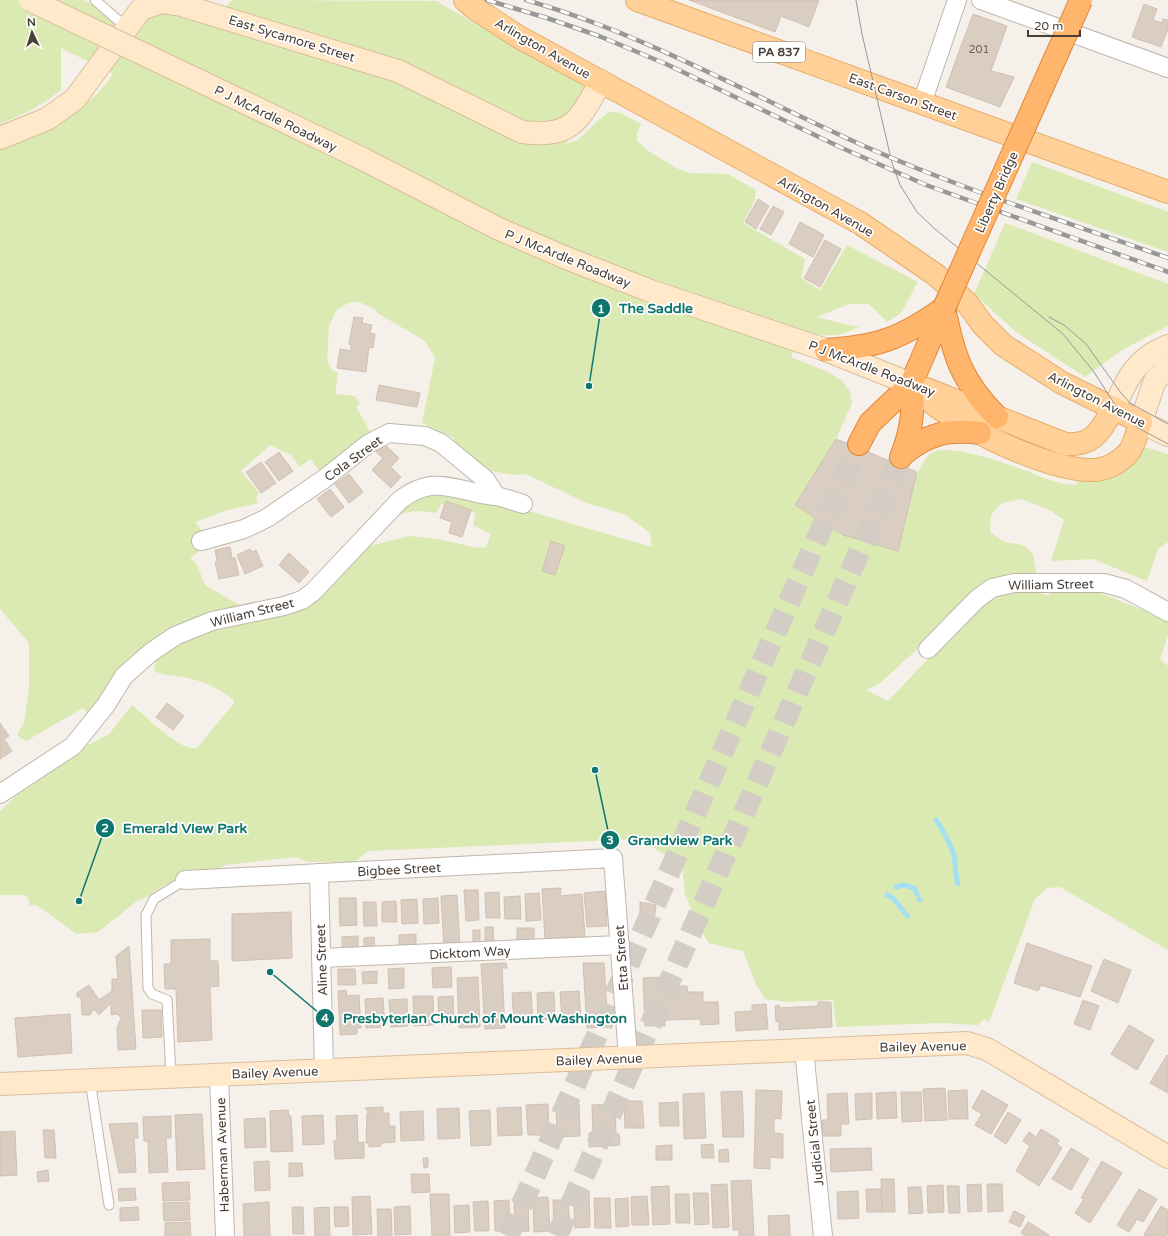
<svg xmlns="http://www.w3.org/2000/svg" width="1168" height="1236" viewBox="0 0 1168 1236" font-family="'Varela Round',sans-serif">
<rect width="100%" height="100%" fill="#f5f0ea"/>
<!-- green -->
<g fill="#daeab2" fill-rule="evenodd">
<path d="M0,0H83L139,29L146,4L172,15L216,28L226,7L232,0L437,1L446,7L597,93L566,144L578,140L595,123L609,112L621,113L641,124L637,133V141L647,150L676,168L689,173L728,174L756,190L755,200L743,223L805,259L801,278L820,290L847,245L918,282L901,313L887,322L869,304H849L817,317L853,326H860C838,339 825,336 801,331L791,357L828,372L842,381L850,392L852,403L836,439L795,505L843,535L898,551C904,528 912,469 930,454C945,441 1006,464 1024,470C1040,476 1059,485 1076,485L1081,470L1134,444L1168,454V542L1158,549L1147,581L1093,559L1051,561L1064,520L1051,511L1022,499L1002,503L991,515L990,532L1004,542L1023,545L1033,554L1037,575L1032,590L1049,596L1050,586L1080,585L1168,620V635L1160,659L1168,666V950L1060,887L1047,888L1035,899L989,1022L984,1019L978,1025L941,1023L836,1027L833,1000L786,1002L765,999L756,984L743,951L708,943L685,895L682,864L638,839L368,851L354,862H308L296,857L225,865L216,871L197,872L164,885L148,896L137,901L98,932L77,934L36,905L29,906V900L25,895H0V811L49,765L109,734L132,705C147,717 179,751 197,748L234,703V700C219,688 203,681 184,677C173,675 164,676 154,671L157,657L98,699L87,713L83,708L26,741L17,735L24,722L29,690V643L0,609V149C42,133 88,112 113,74L61,48V90C42,105 23,115 0,124ZM359,302L374,309L379,314L425,341L435,358L422,423L454,438V443L491,471L513,475L526,474L584,502L626,515L650,533L652,547L511,506H499L465,497L425,492L393,516C408,511 421,510 436,513L441,504L476,513L473,525L491,534L486,547L477,548L438,539L409,536L369,546L287,610L246,609L205,585L196,563L190,558L211,542L195,522L224,511L258,503L256,497L259,493L241,471L270,445L291,455L300,467L310,459L320,471L371,433L356,407L360,403L355,396L335,394L338,372L333,371L327,361L329,326L336,311L348,303ZM924,643L929,658L888,701L866,690L879,684Z"/>
<path d="M1032,162L1168,212V252L1016,199Z"/>
<path d="M1005,223L1168,284V326L1122,350L1085,377L1016,332L974,294Z"/>
</g>
<g fill="none" stroke-linecap="round" stroke-linejoin="round">
<!-- stream -->
<g stroke="#a5e0f2" stroke-width="5">
<path d="M936,820C943,831 951,843 954,856C956,866 955,875 958,884"/>
<path d="M896,887L904,885L914,888L917,894"/>
<path d="M887,895C897,898 900,910 908,916"/>
<path d="M919,899L920,900"/>
</g>
</g>
<!-- building -->
<g fill="#dacdc2" stroke="#d2c0b2">
<path d="M689,0H819L809,27L781,16L775,32Z"/>
<path d="M1144,4L1157,9L1153,20L1162,23L1163,19L1168,20V29L1161,47L1132,37Z"/>
<path d="M973,14L1007,26L991,71L1014,77L1000,107L946,87Z"/>
<path d="M758,199L769,206L756,229L745,222Z"/>
<path d="M773,206L784,212L771,235L760,229Z"/>
<path d="M800,222L824,235L813,257L789,244Z"/>
<path d="M825,240L841,249L820,287L804,278Z"/>
<path d="M354,317L363,318L362,323L372,325L370,333L375,334L373,348L369,347L366,372L337,368L340,349L351,351V345L349,344Z"/>
<path d="M379,385L420,393L417,407L376,400Z"/>
<path d="M836,439L917,472L898,551L843,535L795,505Z"/>
<path d="M382,442L399,458L391,467L401,477L391,488L372,470L383,458L374,450Z"/>
<path d="M279,452L293,471L279,481L265,462Z"/>
<path d="M261,462L276,483L261,493L246,472Z"/>
<path d="M349,474L363,492L349,503L335,484Z"/>
<path d="M330,489L344,507L331,517L317,499Z"/>
<path d="M446,501L471,510L462,537L449,533L452,522L440,518Z"/>
<path d="M551,541L565,546L555,575L542,571Z"/>
<path d="M230,547L232,558H235L239,575L219,579L215,562L217,561L215,550Z"/>
<path d="M250,549L252,552L256,550L263,566L245,574L237,555Z"/>
<path d="M289,553L309,572L299,583L279,565Z"/>
<path d="M167,703L184,716L173,730L156,717Z"/>
<path d="M0,723L9,736L4,739L12,751L0,759Z"/>
<path d="M561,888L560,896L582,894L585,937L545,940L542,889Z"/>
<path d="M464,890H478L479,920L466,921Z"/>
<path d="M605,891L607,926L587,927L584,893Z"/>
<path d="M499,892L500,918H486L485,893Z"/>
<path d="M539,893L541,920L526,921L525,894Z"/>
<path d="M457,895L460,948H444L441,896Z"/>
<path d="M520,896L521,919H505L504,897Z"/>
<path d="M339,898H356L357,925L340,926Z"/>
<path d="M438,898L439,923L424,924L423,899Z"/>
<path d="M417,899L418,923L402,924L401,900Z"/>
<path d="M396,901L397,922H382V902Z"/>
<path d="M363,902H376L377,926H364Z"/>
<path d="M640,902L656,905L654,921L640,918Z"/>
<path d="M291,912L292,958L232,961V914Z"/>
<path d="M485,927H493L494,945H485Z"/>
<path d="M517,928H534V941L517,942Z"/>
<rect x="473" y="930" width="7" height="14"/>
<path d="M416,934V947L399,948V935Z"/>
<path d="M358,936V950L342,951V937Z"/>
<path d="M374,937L375,950L364,951V938Z"/>
<path d="M210,939V961H218L219,986L210,987L212,1040L178,1042L176,989H165L164,964H171V940Z"/>
<path d="M1027,943L1092,966L1080,997L1041,985L1038,991L1014,983Z"/>
<path d="M129,946L136,1049L118,1050L117,1028L121,1018L117,1014L111,1015V1003L99,1015L94,1009L90,1015H82L81,997H77V993L89,985L99,1000L112,991V979H118L116,956Z"/>
<path d="M1104,959L1131,970L1118,1003L1091,991Z"/>
<path d="M506,963L507,968H502L505,1028L485,1029L481,964Z"/>
<path d="M583,963H604L608,1027L587,1028Z"/>
<path d="M451,967L452,987L433,988L432,968Z"/>
<path d="M404,968V988L389,989L388,969Z"/>
<path d="M338,969H355L356,985H338Z"/>
<path d="M377,971V983L363,984L362,972Z"/>
<path d="M478,977L480,1027L459,1028L457,978Z"/>
<path d="M662,977L663,987L687,986L688,992H703V1002H718L719,1024L701,1025L700,1019L665,1020V1026H645L643,978Z"/>
<path d="M346,990L347,996L359,995L361,1028H357V1034L340,1035L338,991Z"/>
<path d="M579,991L581,1020L562,1021L560,992Z"/>
<path d="M531,992L533,1022L514,1023L512,993Z"/>
<path d="M554,992L555,1019L538,1020L537,993Z"/>
<path d="M413,996H433L434,1025L414,1026Z"/>
<path d="M453,996L454,1024H439L438,997Z"/>
<path d="M383,998L385,1027L366,1028L365,999Z"/>
<path d="M407,999L408,1026L391,1027L389,1000Z"/>
<path d="M1083,1000L1099,1006L1090,1030L1074,1024Z"/>
<path d="M818,1002H831L832,1027L779,1030V1021L776,1022L775,1006L779,1005V1008L818,1006Z"/>
<path d="M766,1004L768,1029L736,1031L735,1012L752,1011V1005Z"/>
<path d="M142,1010H161L162,1037L143,1038Z"/>
<path d="M70,1014L72,1053L18,1057L15,1018Z"/>
<path d="M1129,1025L1154,1040L1137,1070L1111,1054Z"/>
<path d="M1167,1055L1168,1056V1093L1150,1083Z"/>
<path d="M945,1088L947,1120L925,1121L923,1089Z"/>
<path d="M756,1090L782,1091L781,1119L774,1118V1133L783,1134V1158L770,1157V1169L754,1168Z"/>
<path d="M967,1090L968,1119H949L948,1091Z"/>
<path d="M982,1090L1008,1105L991,1134L975,1125L982,1114L972,1108Z"/>
<path d="M742,1091L744,1137H723L721,1092Z"/>
<path d="M896,1092L897,1118L877,1119L876,1093Z"/>
<path d="M901,1092H921L922,1121L902,1122Z"/>
<path d="M704,1093L706,1138L684,1139L683,1094Z"/>
<path d="M847,1093L849,1124H841V1136H822V1120H828L827,1094Z"/>
<path d="M872,1093V1119L856,1120L855,1094Z"/>
<path d="M624,1101H642L644,1128H625Z"/>
<path d="M678,1102L679,1126H660L659,1103Z"/>
<path d="M548,1104L549,1135H528L526,1105Z"/>
<path d="M556,1104H579L580,1136L557,1137Z"/>
<path d="M615,1104L616,1134H619L620,1145L589,1147V1133H593L592,1105Z"/>
<path d="M383,1107V1113H389V1126H395V1142L381,1143V1146L369,1147V1143H366L367,1113L370,1114L365,1108Z"/>
<path d="M521,1107L522,1135L498,1136L497,1108Z"/>
<path d="M459,1108L460,1138L438,1139L437,1109Z"/>
<path d="M288,1110L289,1116H291L293,1151L271,1152L270,1111Z"/>
<path d="M490,1110L491,1145L471,1146L469,1111Z"/>
<path d="M423,1111L424,1140L401,1141L400,1112Z"/>
<path d="M1008,1112L1021,1120L1006,1144L994,1136Z"/>
<path d="M202,1114L205,1169L177,1170L175,1115Z"/>
<path d="M323,1115L324,1144L303,1145L302,1116Z"/>
<path d="M357,1115L358,1143L364,1142V1158L335,1159L334,1141H337L336,1116Z"/>
<path d="M171,1116V1138H166L168,1172L149,1173L148,1141H144L143,1117Z"/>
<path d="M265,1118L266,1147L245,1148L244,1119Z"/>
<path d="M137,1123L138,1138H134L136,1172L119,1173L109,1124Z"/>
<path d="M1041,1129L1059,1140L1057,1144L1062,1148L1039,1186L1016,1171L1030,1146L1023,1141L1029,1132L1036,1137Z"/>
<path d="M43,1130H54L56,1158H45Z"/>
<path d="M15,1131L17,1175L0,1176V1132Z"/>
<path d="M713,1144L714,1158H702L701,1145Z"/>
<path d="M672,1145V1160H656V1146Z"/>
<path d="M871,1148L872,1170L831,1172L830,1149Z"/>
<path d="M1071,1148L1089,1159L1071,1190L1052,1179Z"/>
<path d="M728,1149L729,1162H719V1150Z"/>
<path d="M423,1158H428V1167L424,1168Z"/>
<path d="M269,1161L270,1190L255,1191L254,1162Z"/>
<path d="M1102,1161L1122,1173L1090,1223L1075,1213L1084,1199L1081,1198Z"/>
<path d="M289,1163H302L303,1176L289,1177Z"/>
<path d="M48,1170L49,1181L38,1182L37,1172Z"/>
<path d="M411,1174H429L430,1192L412,1193Z"/>
<path d="M881,1179H894L895,1212H882Z"/>
<path d="M751,1180L754,1236H739V1230H733L731,1181Z"/>
<path d="M189,1182L190,1200L163,1201L162,1183Z"/>
<path d="M727,1184L729,1227L713,1228L711,1185Z"/>
<path d="M981,1184L982,1211L968,1212L967,1185Z"/>
<path d="M987,1184H1002L1003,1211L988,1212Z"/>
<path d="M943,1185L944,1212L928,1213L927,1186Z"/>
<path d="M669,1186L670,1224L653,1225L651,1187Z"/>
<path d="M947,1186H959L960,1213H949Z"/>
<path d="M908,1187H921L923,1213L909,1214Z"/>
<path d="M135,1188L136,1200L119,1201L118,1189Z"/>
<path d="M866,1189H881L882,1212H867Z"/>
<path d="M1139,1189L1157,1199L1143,1222L1137,1219L1129,1232L1117,1225Z"/>
<path d="M573,1191H589L590,1227L575,1228Z"/>
<path d="M858,1191L859,1218L838,1219L837,1192Z"/>
<path d="M693,1193H708L709,1224L695,1225Z"/>
<path d="M430,1194H449L450,1236H432Z"/>
<path d="M675,1194H689L690,1223H676Z"/>
<path d="M370,1196L372,1234L353,1235L352,1197Z"/>
<path d="M647,1196L649,1225H632L631,1197Z"/>
<path d="M548,1197L550,1231L534,1232L533,1198Z"/>
<path d="M594,1198H610L611,1228H595Z"/>
<path d="M628,1198L629,1226L616,1227L615,1199Z"/>
<path d="M528,1199L529,1231L515,1232L514,1200Z"/>
<path d="M509,1200L510,1230L495,1231L494,1201Z"/>
<path d="M553,1200H568L570,1228L554,1229Z"/>
<path d="M488,1201L489,1231H475L473,1202Z"/>
<path d="M189,1202L190,1220L164,1221L163,1203Z"/>
<path d="M269,1202L270,1236H244L243,1204Z"/>
<path d="M469,1205L470,1232L455,1233L454,1206Z"/>
<path d="M410,1206L411,1234L395,1235L394,1207Z"/>
<path d="M1161,1206L1168,1210V1233L1166,1236H1146L1144,1235Z"/>
<path d="M138,1207L139,1220L120,1221V1208Z"/>
<path d="M292,1207H303L304,1234H293Z"/>
<path d="M329,1207L330,1236H315L314,1208Z"/>
<path d="M334,1207H348L349,1226L335,1227Z"/>
<path d="M377,1209H391L392,1236H378Z"/>
<path d="M1014,1211L1025,1216L1020,1227L1009,1222Z"/>
<path d="M789,1215L790,1236H769L768,1216Z"/>
<path d="M190,1222L191,1236H165V1223Z"/>
<path d="M1028,1222L1049,1235L1048,1236H1025L1021,1233Z"/>
</g>
<g fill="none" stroke-linecap="round" stroke-linejoin="round">
<!-- highway-tunnel -->
<g stroke="#d3cdc6" stroke-width="22" stroke-dasharray="22 11" stroke-linecap="butt">
<path d="M508,1236L859,444"/>
<path d="M557,1236L899,462"/>
</g>
<!-- lane casing -->
<g stroke="#c1b6ac" stroke-width="11">
<g id="lane">
<path d="M95,0L127,28"/>
<path d="M171,1076L167,1000L152,994L148,988L146,915L154,899L185,880"/>
<path d="M90,1080L109,1205"/>
</g>
</g>
<!-- street casing -->
<g stroke="#c1b6ac" stroke-width="20">
<g id="street">
<path d="M981,0L1168,68"/>
<path d="M922,103L957,0"/>
<path d="M201,541L244,529L267,518L324,479L368,444L389,433L425,436L441,443L486,480L496,496"/>
<path d="M928,649L977,599L992,588L1014,583H1104L1126,589L1168,612"/>
<path d="M0,794L73,746L106,705L124,676L150,653L175,636L212,621L284,606L302,600L313,592L400,500C429,478 445,486 477,493C483,495 490,495 496,496C505,498 514,501 523,504"/>
<path d="M319,873L324,1070"/>
<path d="M185,880L613,858L628,1057"/>
<path d="M321,958L620,945"/>
<path d="M804,1050L823,1236"/>
<path d="M219,1075L225,1236"/>
</g>
</g>
<!-- secondary casing -->
<g stroke="#d9be9b" stroke-width="24">
<g id="secondary">
<path d="M0,138L47,119L75,99L141,9L162,2L181,5L398,71L522,132C572,138 579,121 601,81"/>
<path d="M361,158L499,229L564,257L648,290L826,350L911,384"/>
<path d="M1168,369L1157,378L1154,383L1141,422L1168,435"/>
<path d="M1114,408C1127,379 1136,358 1168,346"/>
<path d="M0,1084L967,1043L987,1049L1168,1157"/>
</g>
</g>
<!-- primary casing -->
<g stroke="#e7ab66" stroke-width="24">
<g id="primary">
<path d="M465,0L474,8L519,37L860,223L936,275L967,303L983,325L1003,345L1062,383L1141,422C1137,431 1135,445 1128,453C1120,462 1106,470 1093,470C1052,471 975,434 942,410C931,403 921,393 911,384"/>
<path d="M637,0L1168,192"/>
<path d="M926,389L1065,444C1094,446 1100,431 1114,408"/>
</g>
</g>
<!-- highway casing -->
<g stroke="#e28737" stroke-width="24">
<g id="highway">
<path d="M944,308C954,356 961,381 997,417"/>
<path d="M826,350C878,347 902,338 944,308"/>
<path d="M859,444L870,423L911,384L944,308"/>
<path d="M902,455C927,434 948,429 980,433"/>
<path d="M901,457C911,433 915,410 911,384"/>
</g>
</g>
<!-- lane -->
<use href="#lane" stroke="#fff" stroke-width="9"/>
<!-- street -->
<use href="#street" stroke="#fff" stroke-width="18"/>
<!-- secondary -->
<use href="#secondary" stroke="#ffe9ca" stroke-width="22"/>
<!-- primary -->
<use href="#primary" stroke="#ffd199" stroke-width="22"/>
<!-- highway -->
<use href="#highway" stroke="#ffb56b" stroke-width="22"/>
<!-- tram -->
<g stroke="#989898" stroke-width="1">
<path d="M856,0L862,34L892,163L900,185L917,212L935,229L1063,334L1094,372L1115,405L1128,420L1138,428L1168,444"/>
<path d="M1049,317L1064,325L1086,344L1121,393L1130,403L1168,424"/>
</g>
<!-- rail casing -->
<g stroke="#989898" stroke-width="4.5">
<g id="rail">
<path d="M487,0L547,18L599,36L666,64L842,148L926,185L1168,272"/>
<path d="M526,0C645,34 752,96 864,146C963,190 1067,222 1168,258"/>
</g>
</g>
<!-- rail -->
<use href="#rail" stroke="#fff" stroke-width="3" stroke-dasharray="9" stroke-linecap="butt"/>
<!-- secondary-bridge casing -->
<g stroke="#d9be9b" stroke-width="24" stroke-linecap="butt">
<path id="secondary-bridge" d="M30,0L361,158"/>
</g>
<!-- highway-bridge casing -->
<g stroke="#e28737" stroke-width="24" stroke-linecap="butt">
<path id="highway-bridge" d="M944,308L1081,0"/>
</g>
<!-- secondary-bridge -->
<use href="#secondary-bridge" stroke="#ffe9ca" stroke-width="22"/>
<!-- highway-bridge -->
<use href="#highway-bridge" stroke="#ffb56b" stroke-width="22"/>
</g>
<g text-anchor="middle" stroke-width="3.5" stroke-linejoin="round" paint-order="stroke">
<!-- number labels -->
<g font-size="11" fill="#6d625a">
<text x="979" y="53">201</text>
</g>
<!-- shield labels -->
<rect fill="#fff" stroke="#807973" stroke-width="1" x="753" y="42" width="52" height="20" rx="3"/>
<g font-size="12" font-weight="bold" fill="#493f37">
<text x="779" y="56">PA 837</text>
</g>
<!-- street labels -->
<g font-size="13" fill="#493f37" stroke="#fff">
<text transform="translate(292 38) rotate(17)" y="5">East Sycamore Street</text>
<text transform="translate(543 48) rotate(30)" y="5">Arlington Avenue</text>
<text transform="translate(903 96) rotate(20)" y="5">East Carson Street</text>
<text transform="translate(276 118) rotate(26)" y="5">P J McArdle Roadway</text>
<text transform="translate(996 192) rotate(-66)" y="5">Liberty Bridge</text>
<text transform="translate(826 206) rotate(30)" y="5">Arlington Avenue</text>
<text transform="translate(568 258) rotate(22)" y="5">P J McArdle Roadway</text>
<text transform="translate(872 368) rotate(21)" y="5">P J McArdle Roadway</text>
<text transform="translate(1097 399) rotate(27)" y="5">Arlington Avenue</text>
<text transform="translate(353 458) rotate(-36)" y="5">Cola Street</text>
<text transform="translate(1051 584) rotate(-1)" y="5">William Street</text>
<text transform="translate(252 612) rotate(-14)" y="5">William Street</text>
<text transform="translate(399 869) rotate(-3)" y="5">Bigbee Street</text>
<text transform="translate(470 952) rotate(-3)" y="5">Dicktom Way</text>
<text transform="translate(621 958) rotate(-94)" y="5">Etta Street</text>
<text transform="translate(321 960) rotate(-92)" y="5">Aline Street</text>
<text transform="translate(923 1046) rotate(-1)" y="5">Bailey Avenue</text>
<text transform="translate(599 1059) rotate(-2)" y="5">Bailey Avenue</text>
<text transform="translate(275 1072) rotate(-2)" y="5">Bailey Avenue</text>
<text transform="translate(814 1143) rotate(-96)" y="5">Judicial Street</text>
<text transform="translate(222 1155) rotate(-92)" y="5">Haberman Avenue</text>
</g>
</g>
<!-- callouts -->
<path fill="none" stroke="#0f766e" stroke-width="1.5" d="M589 386L601 308M79 901L105 828M595 770L610 840M270 972L325 1018"/>
<g fill="#0f766e" stroke="#fff" stroke-width="1.5">
<circle cx="589" cy="386" r="4"/>
<circle cx="79" cy="901" r="4"/>
<circle cx="595" cy="770" r="4"/>
<circle cx="270" cy="972" r="4"/>
<circle cx="601" cy="308" r="10"/>
<circle cx="105" cy="828" r="10"/>
<circle cx="610" cy="840" r="10"/>
<circle cx="325" cy="1018" r="10"/>
</g>
<g font-size="12" text-anchor="middle" font-weight="bold" fill="#fff">
<text x="601" y="313">1</text>
<text x="105" y="832">2</text>
<text x="610" y="844">3</text>
<text x="325" y="1022">4</text>
</g>
<g font-size="14" text-anchor="middle" font-weight="bold" fill="#0f766e" stroke="#fff" stroke-width="3.5" stroke-linejoin="round" paint-order="stroke">
<text x="656" y="313">The Saddle</text>
<text x="185" y="833">Emerald View Park</text>
<text x="680" y="845">Grandview Park</text>
<text x="485" y="1023">Presbyterian Church of Mount Washington</text>
</g>
<!-- north arrow -->
<g transform="translate(32 32) rotate(356)" stroke="#ffffff" stroke-width="3" paint-order="stroke">
<path d="M0-3L7 15L0 10L-7 15Z" fill="#493f37"/>
<text y="-6" font-size="11" font-weight="bold" text-anchor="middle" fill="#493f37">N</text>
</g>
<!-- scale -->
<path d="M1028 30v6h52v-6" fill="none" stroke="#493f37" stroke-width="2"/>
<text x="1034" y="30" font-size="12" fill="#493f37" stroke="#ffffff" stroke-width="3" paint-order="stroke">20 m</text>
</svg>
